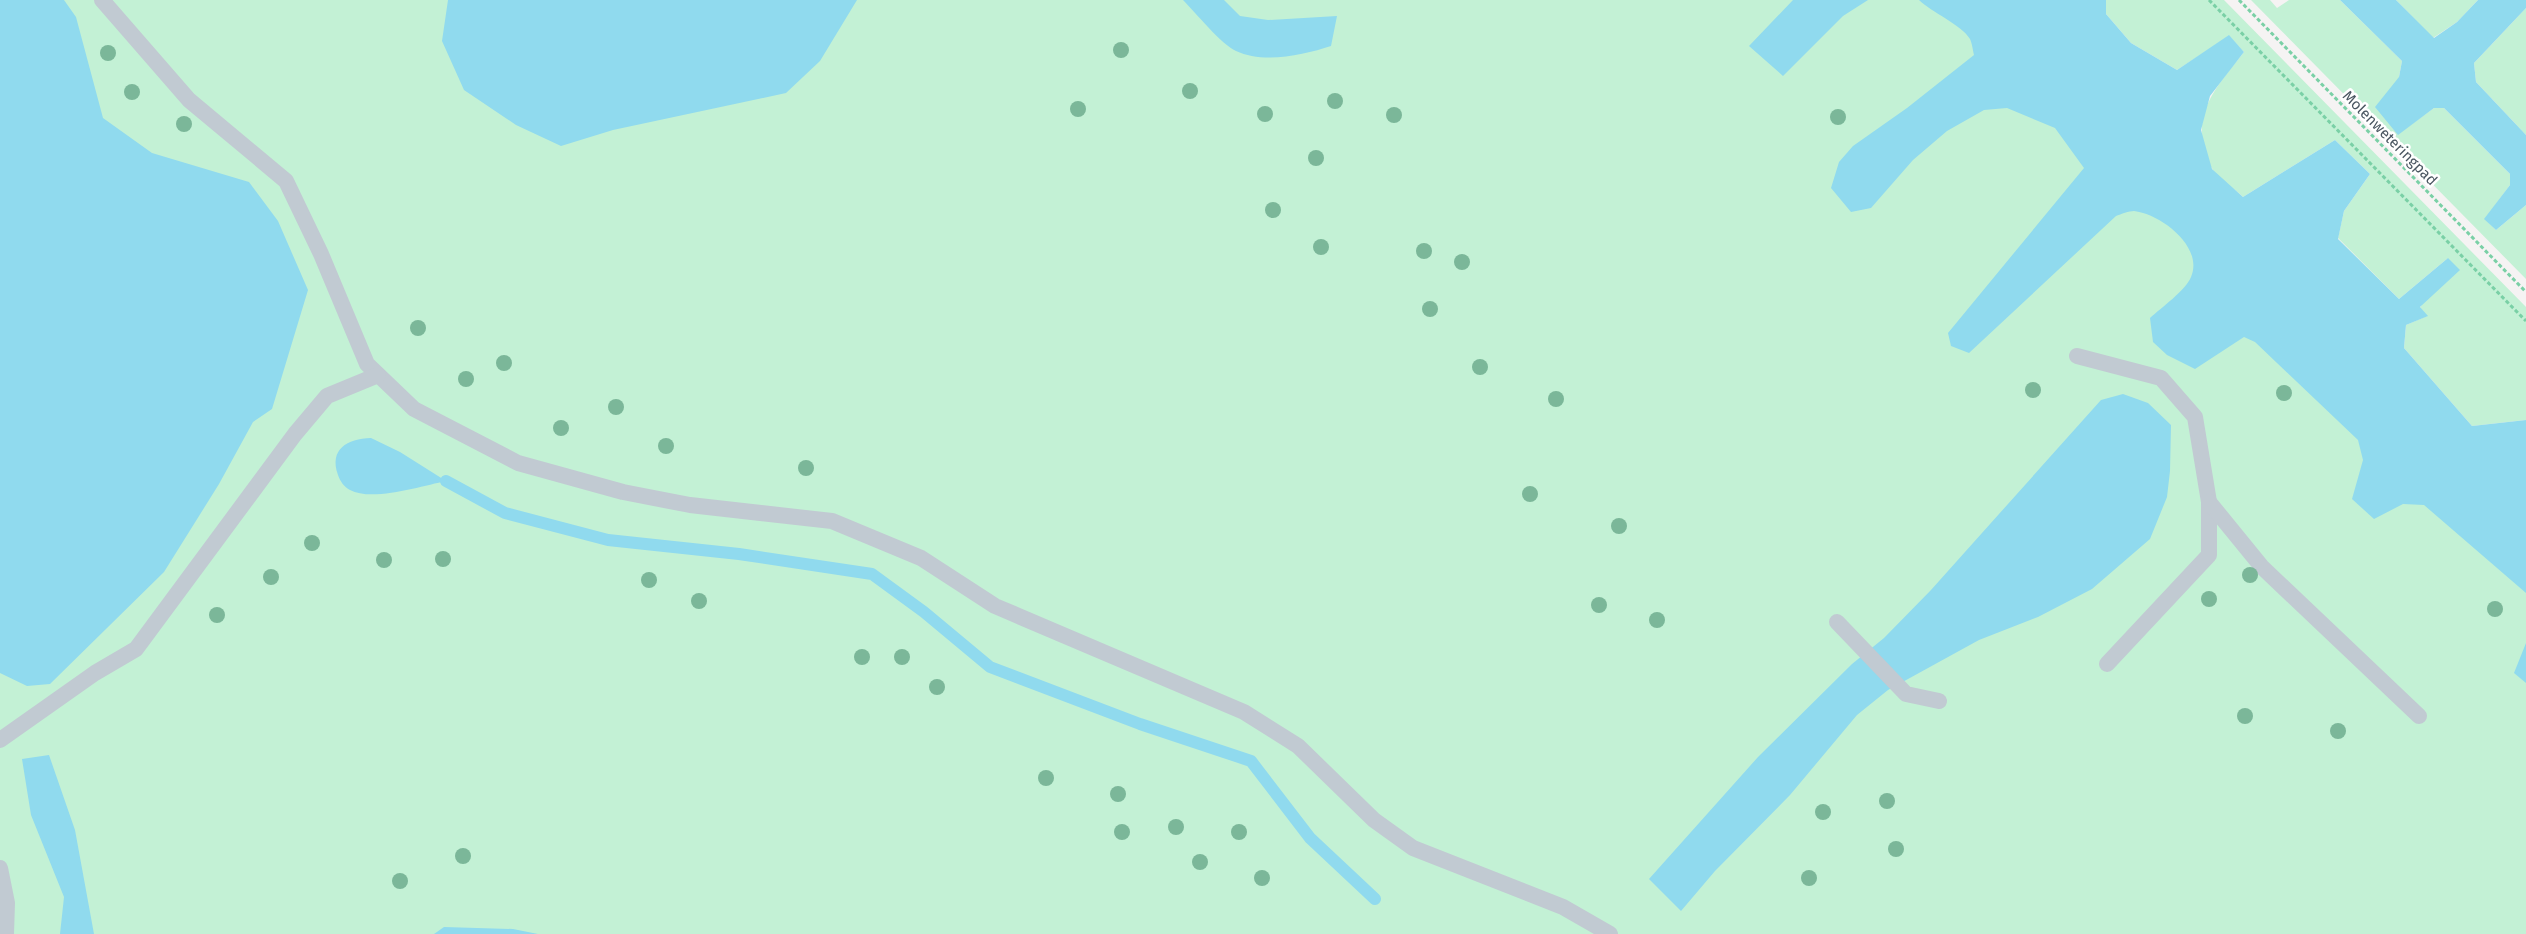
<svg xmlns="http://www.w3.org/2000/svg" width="2526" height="934" viewBox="0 0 2526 934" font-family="'Fira Sans',sans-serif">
<rect width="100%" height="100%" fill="#f5f3f3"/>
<!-- green -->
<g fill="#c3f1d5">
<path d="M0,0H1962L2526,551V934H0Z"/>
<path d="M2106,0H2224L2526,307V420L2472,426L2404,348L2406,325L2427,316L2420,308L2448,258L2399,299L2338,238L2344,211L2370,174L2335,140L2243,197C2234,188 2217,178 2211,167C2187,117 2214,90 2244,52L2229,36L2177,70L2131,43L2106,14Z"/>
<path d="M2251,0H2270L2277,8L2289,0H2340L2402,61L2399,77L2398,134L2434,108H2444L2510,174V185L2485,219L2496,230L2526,205V279Z"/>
<path d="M2396,0H2478L2457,22L2433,38Z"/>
<path d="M2526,8V135L2476,82L2474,63Z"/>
</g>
<!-- water -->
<g fill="#90daee">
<path d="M0,0H64L76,17L103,118L152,153L249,182L278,221L308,290L272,409L253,422L219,484L164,572L50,684L27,686L0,673Z"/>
<path d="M448,0H857L820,61L786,93L613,130L561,146L516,125L464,90L442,41Z"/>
<path d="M1183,0H1224L1240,16L1268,20L1337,16L1331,46C1304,55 1263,64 1236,51C1222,45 1195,12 1183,0Z"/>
<path d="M1793,0H1868L1843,16L1783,76L1749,46Z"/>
<path d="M1919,0H2106V14L2131,43L2177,70L2229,35L2244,52L2210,96L2201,130L2212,169L2243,197L2335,140L2370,174L2344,211L2338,239L2399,299L2448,258L2460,270L2420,307L2428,316L2406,325L2404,348L2472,426L2526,420V593L2424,505L2403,504L2374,519L2352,499L2363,460L2358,440L2255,342L2244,337L2195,369L2167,355L2153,342L2150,318C2161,308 2186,290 2191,277C2204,247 2161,214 2134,211C2129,211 2121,214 2116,216L1969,353L1951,346L1948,333L2084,168L2055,128L2007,108L1984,110L1947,131L1913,160L1871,208L1851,212L1831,188L1839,162L1853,146L1907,108L1974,55C1973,51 1972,43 1970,39C1962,25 1931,12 1919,0Z"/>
<path d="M2340,0H2396L2434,38L2457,22L2478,0H2526V8L2474,63L2476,82L2526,135V205L2496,230L2484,219L2510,185V174L2444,108H2434L2398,135L2375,107L2399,77L2402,61Z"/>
<path d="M2123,394L2148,403L2171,425L2170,471L2167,497L2150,539L2092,589L2038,617L1979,640L1888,690L1857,715L1790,795L1715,871L1681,911L1649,879L1758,757L1852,664L1884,638L1931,590L2101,400Z"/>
<path d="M371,438L400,452L446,481C422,486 372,502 350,490C344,487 340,481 338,475C329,449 347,439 371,438Z"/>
<path d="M2526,643V683L2514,673Z"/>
<path d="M49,755L75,830L94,934H60L64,897L31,815L22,759Z"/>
<path d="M444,927L513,929L538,934H434Z"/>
</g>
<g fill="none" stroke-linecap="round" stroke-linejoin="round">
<!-- stream -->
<path stroke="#90daee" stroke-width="12" d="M446,481L505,513L608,540L739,554L872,574L924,612L990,667L1140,724L1251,761L1310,838L1375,899"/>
<!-- path -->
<g stroke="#7ad0a6" stroke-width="3" stroke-dasharray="4 2.5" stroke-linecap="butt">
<path d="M2209,0L2526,321"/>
<path d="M2239,0L2526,292"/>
</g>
<!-- service -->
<g stroke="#c1cad2" stroke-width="16">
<path d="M102,0L189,100L286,181L321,254L367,364L414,409L518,463L623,492L690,505L832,521L921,558L995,606L1244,712L1298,746L1374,820L1413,848L1563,907L1610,934"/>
<path d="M2077,356L2161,378L2195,417L2209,502V555L2107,664"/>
<path d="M2209,502L2262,567L2419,716"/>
<path d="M1837,622L1906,694L1939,701"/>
<path d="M0,740L95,673L136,649L295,434L327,396L378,375"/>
<path d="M0,868L7,903L6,934"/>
</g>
</g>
<!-- trees -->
<g fill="#7bb799">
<circle cx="1121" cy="50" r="8"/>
<circle cx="108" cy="53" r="8"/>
<circle cx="1190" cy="91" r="8"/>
<circle cx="132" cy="92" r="8"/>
<circle cx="1335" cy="101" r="8"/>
<circle cx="1078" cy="109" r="8"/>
<circle cx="1265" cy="114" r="8"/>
<circle cx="1394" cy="115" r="8"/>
<circle cx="1838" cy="117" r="8"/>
<circle cx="184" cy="124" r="8"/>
<circle cx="1316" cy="158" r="8"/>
<circle cx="1273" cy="210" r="8"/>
<circle cx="1321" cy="247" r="8"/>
<circle cx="1424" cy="251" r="8"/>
<circle cx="1462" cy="262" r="8"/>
<circle cx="1430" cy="309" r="8"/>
<circle cx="418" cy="328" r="8"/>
<circle cx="504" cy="363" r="8"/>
<circle cx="1480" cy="367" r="8"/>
<circle cx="466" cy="379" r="8"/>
<circle cx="2033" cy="390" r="8"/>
<circle cx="2284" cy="393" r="8"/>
<circle cx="1556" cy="399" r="8"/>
<circle cx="616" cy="407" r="8"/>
<circle cx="561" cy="428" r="8"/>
<circle cx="666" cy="446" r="8"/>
<circle cx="806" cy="468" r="8"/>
<circle cx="1530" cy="494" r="8"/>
<circle cx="1619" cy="526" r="8"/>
<circle cx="312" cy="543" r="8"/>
<circle cx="443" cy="559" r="8"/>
<circle cx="384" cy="560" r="8"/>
<circle cx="2250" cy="575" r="8"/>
<circle cx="271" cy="577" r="8"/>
<circle cx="649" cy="580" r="8"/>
<circle cx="2209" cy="599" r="8"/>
<circle cx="699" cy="601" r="8"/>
<circle cx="1599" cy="605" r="8"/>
<circle cx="2495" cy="609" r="8"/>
<circle cx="217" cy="615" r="8"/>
<circle cx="1657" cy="620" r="8"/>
<circle cx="862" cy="657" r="8"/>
<circle cx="902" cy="657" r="8"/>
<circle cx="937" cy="687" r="8"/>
<circle cx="2245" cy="716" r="8"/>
<circle cx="2338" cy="731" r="8"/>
<circle cx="1046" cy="778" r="8"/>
<circle cx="1118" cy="794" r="8"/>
<circle cx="1887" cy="801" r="8"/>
<circle cx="1823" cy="812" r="8"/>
<circle cx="1176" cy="827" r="8"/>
<circle cx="1122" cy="832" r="8"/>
<circle cx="1239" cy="832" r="8"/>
<circle cx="1896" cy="849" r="8"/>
<circle cx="463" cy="856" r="8"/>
<circle cx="1200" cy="862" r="8"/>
<circle cx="1262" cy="878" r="8"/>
<circle cx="1809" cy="878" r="8"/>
<circle cx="400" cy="881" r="8"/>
</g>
<g text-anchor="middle" stroke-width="5" stroke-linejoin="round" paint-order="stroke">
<!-- street labels -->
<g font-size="15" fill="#4a5661" stroke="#fff">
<text transform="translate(2390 138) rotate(45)" y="5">Molenweteringpad</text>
</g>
</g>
</svg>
